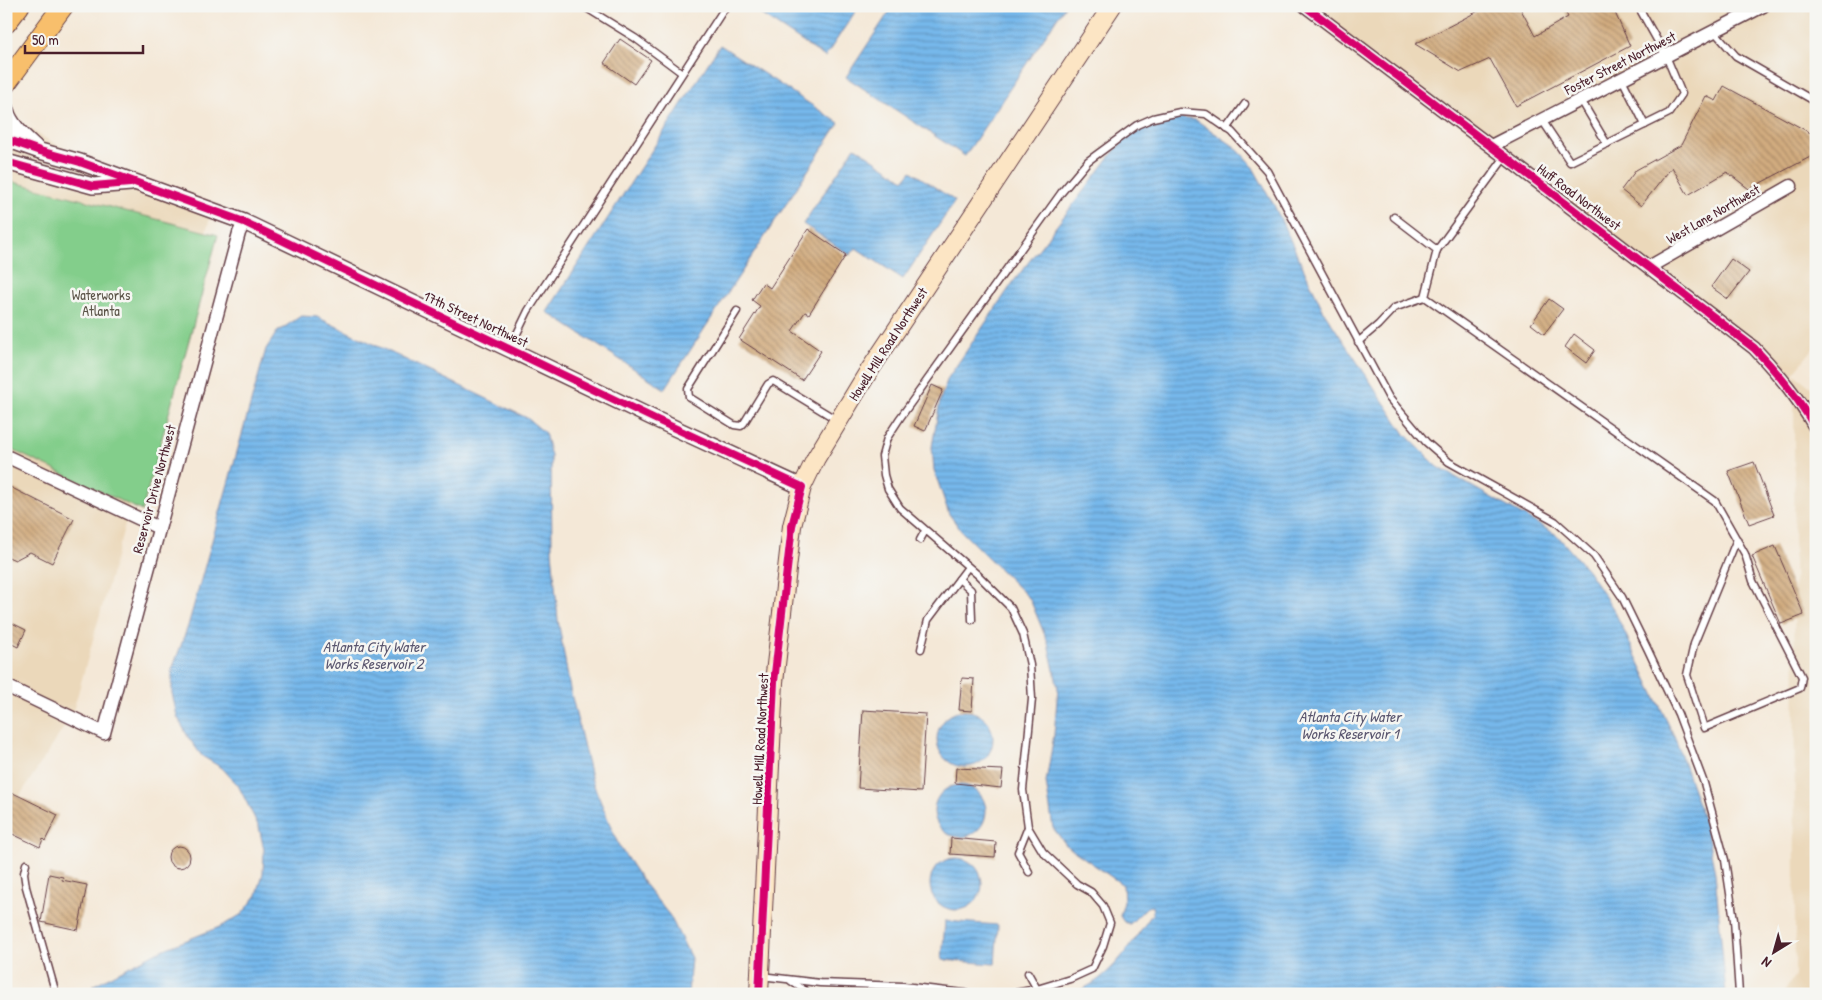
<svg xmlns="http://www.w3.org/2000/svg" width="1822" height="1000" viewBox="0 0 1822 1000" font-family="'Patrick Hand',sans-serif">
<defs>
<pattern id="water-rules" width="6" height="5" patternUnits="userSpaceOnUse" patternTransform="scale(1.25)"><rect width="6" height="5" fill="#76b8eb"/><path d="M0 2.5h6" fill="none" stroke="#6395bf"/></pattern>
<pattern id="building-back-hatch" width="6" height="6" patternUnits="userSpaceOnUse" patternTransform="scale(1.25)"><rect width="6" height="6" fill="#d1ac7f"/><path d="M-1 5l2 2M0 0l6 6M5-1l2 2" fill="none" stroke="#ac8b68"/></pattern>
</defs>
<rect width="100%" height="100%" fill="#f6f6f2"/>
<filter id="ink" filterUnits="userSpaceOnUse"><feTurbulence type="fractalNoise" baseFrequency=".02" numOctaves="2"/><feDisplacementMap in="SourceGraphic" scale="10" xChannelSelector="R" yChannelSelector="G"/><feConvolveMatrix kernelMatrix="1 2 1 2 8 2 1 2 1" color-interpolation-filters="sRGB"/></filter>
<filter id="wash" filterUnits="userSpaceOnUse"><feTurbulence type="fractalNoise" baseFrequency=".0096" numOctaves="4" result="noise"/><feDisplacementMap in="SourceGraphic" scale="20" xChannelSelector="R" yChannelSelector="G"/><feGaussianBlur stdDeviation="1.12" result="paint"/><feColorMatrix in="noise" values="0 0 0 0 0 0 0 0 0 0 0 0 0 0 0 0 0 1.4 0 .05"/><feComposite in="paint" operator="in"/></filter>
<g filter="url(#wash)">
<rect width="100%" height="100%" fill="#f4e8d7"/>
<!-- built -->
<g fill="#ebd8ba">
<path d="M1307,6H1816V345L1793,374Z"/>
<path d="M6,116L95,166L210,218L72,715L6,817Z"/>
<path d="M1794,374L1816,391V994H1783L1795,975Z"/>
</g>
<!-- green -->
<path fill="#83ce8b" stroke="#66765b" d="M6,180L218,235L142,511L6,447Z"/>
<!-- water -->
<g fill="url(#water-rules)" stroke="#606c8b">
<path d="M756,6H859L825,57L753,9Z"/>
<path d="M893,6H1065L965,156L846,77Z"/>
<path d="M720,45L839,123L665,389L547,312Z"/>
<path d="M1173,117L1196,120L1235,147L1251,164L1274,205L1324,312L1405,434L1438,467L1557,535L1588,571L1614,610L1675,738L1706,827L1715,873L1726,994H1070C1111,981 1129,946 1153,913L1152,906L1147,907L1130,924L1124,922L1120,916L1124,902L1123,885L1067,846L1053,828L1046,782L1054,735L1058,688L1048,643L1030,599L963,533L949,514L934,470L932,447L940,400L948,378L1014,281L1129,132L1150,122Z"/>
<path d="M855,147L904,180L911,171L955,201L903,279L856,248L850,255L803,224Z"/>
<path d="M301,316L317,317L527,418L545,433L551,456L552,550L558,620L570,689L592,781L619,846L645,885L670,916L691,958L688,994H91L94,985L157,952L222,926L242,914L257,895L263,873L264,850L259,827L238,785L222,768L202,756L188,737L177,716L172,693V670L188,626L266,349L277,332Z"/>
<circle cx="965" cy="739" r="28"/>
<circle cx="960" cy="811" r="26"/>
<circle cx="956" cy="884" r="26"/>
<path d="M945,921L998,925L995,964L942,960Z"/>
</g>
<g id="blocks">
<!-- building -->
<g fill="url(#building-back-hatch)">
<path d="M1488,6H1519L1535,36L1568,17L1562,6H1612L1630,46L1516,106L1490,59L1461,72L1415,44Z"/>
<path d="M620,39L651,60L634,84L604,63Z"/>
<path d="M1724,86L1816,136V154L1749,189L1727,172L1688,195L1672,167L1641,206L1621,190L1636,170L1681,145L1706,96L1716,101Z"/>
<path d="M808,229L846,255L809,314L805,312L792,331L821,351L802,380L739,339L760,306L752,300L763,283L770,288Z"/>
<path d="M1731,259L1749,272L1728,299L1711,287Z"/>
<path d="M1549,299L1563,309L1544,334L1531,324Z"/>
<path d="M1574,334L1595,350L1586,363L1565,347Z"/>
<path d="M932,385L943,390L925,431L914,426Z"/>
<path d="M1754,462L1774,515L1749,524L1728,471Z"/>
<path d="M6,485L74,519L52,563L30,552L15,560L6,556Z"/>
<path d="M1775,546L1804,615L1781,624L1752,556Z"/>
<path d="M6,620L26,630L18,647L6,641Z"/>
<path d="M962,678L974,679L972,711L959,710Z"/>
<path d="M863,710L926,714L921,792L858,788Z"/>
<path d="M956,768L1003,770L1001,788L955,783Z"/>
<path d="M13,793L58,815L45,841L43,839L40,847L6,831V806Z"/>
<path d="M951,838L996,842L995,857L950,854Z"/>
<circle cx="179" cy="857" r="11"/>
<path d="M49,874L63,877L62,880L87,885L78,930L41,922Z"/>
</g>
</g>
</g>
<g filter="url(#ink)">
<use href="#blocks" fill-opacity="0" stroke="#643d45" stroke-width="1"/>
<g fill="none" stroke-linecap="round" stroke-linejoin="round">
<!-- service casing -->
<g stroke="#643d45" stroke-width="9">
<g id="service">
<path d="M587,6L588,9L635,38L682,73"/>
<path d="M1714,31L1736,56L1816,102"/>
<path d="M1622,79L1645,125"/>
<path d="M1581,100L1607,144"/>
<path d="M1542,120L1570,162L1669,113L1682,94L1666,56L1638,6"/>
<path d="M1227,129L1245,104"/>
<path d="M1394,217L1437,250L1505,157"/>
<path d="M1437,250L1425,297L1715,501L1745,554L1753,581L1802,677L1800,688L1704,728L1687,675L1694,644L1737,539"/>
<path d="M737,311L688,389L689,397L734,425L741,426L744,423L768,384L773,381L837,420"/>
<path d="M1358,342L1378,325L1394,308L1425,297"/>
<path d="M510,348L528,311L726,6"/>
<path d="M920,540L925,531"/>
<path d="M959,579L971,590L972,620"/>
<path d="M921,649L928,620L968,567"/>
<path d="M1028,827L1018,852L1029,872"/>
<path d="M26,864L24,873L26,887L56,994"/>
<path d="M1028,973L1037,989"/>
<path d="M761,976L820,983L903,986L973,994"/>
<path d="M791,981L807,992L808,994"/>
<path d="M1009,994L1037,989L1070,979L1092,969L1103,946L1110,923L1103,906L1091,892L1077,884L1043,852L1028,827L1023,790L1032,699L1030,665L1023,634L1011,608L978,575L900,508L888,489L884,475L882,456L887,438L900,418L1061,193L1088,161L1137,125L1153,118L1180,112L1206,114L1232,132L1267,171L1389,398L1426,442L1449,462L1555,521L1594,556L1622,597L1648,650L1678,714L1704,783L1725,860L1734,920L1739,994"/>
</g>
</g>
<!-- minor casing -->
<g stroke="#643d45" stroke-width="15">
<g id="minor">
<path d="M1305,6L1505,157L1754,348C1778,373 1799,398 1816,429"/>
<path d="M1491,146L1763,6"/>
<path d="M1649,267L1791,186"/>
<path d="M6,456L159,528"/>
<path d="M6,686L104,733L239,233L244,222"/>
</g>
</g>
<!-- tertiary casing -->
<g stroke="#643d45" stroke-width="18">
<g id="tertiary">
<path d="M6,110C10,125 24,137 35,147"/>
<path d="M6,139L40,151L80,162L244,222L655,419L802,487"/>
<path d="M6,162L93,186L131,183"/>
</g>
</g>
<!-- secondary casing -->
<g stroke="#643d45" stroke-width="20">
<path id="secondary" d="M759,994L774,682L792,526L802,487L816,458L867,374L1112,6"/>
</g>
<!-- trunk casing -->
<g stroke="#643d45" stroke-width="22">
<g id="trunk">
<path d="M6,23L19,6"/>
<path d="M6,83L63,6"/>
</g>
</g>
<!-- service -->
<use href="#service" stroke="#fff" stroke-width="6"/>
<!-- minor -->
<use href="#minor" stroke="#fff" stroke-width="12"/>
<!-- tertiary -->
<use href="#tertiary" stroke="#fff" stroke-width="15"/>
<!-- secondary -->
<use href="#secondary" stroke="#fce5c4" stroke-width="18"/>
<!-- trunk -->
<use href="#trunk" stroke="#f8bf6c" stroke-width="20"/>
<!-- cycleway casing -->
<g stroke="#f6f6f2" stroke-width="11">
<g id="cycleway">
<path d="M1305,6L1505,157L1754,348C1778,373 1799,398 1816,429"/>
<path d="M6,139L40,151L80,162L244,222L655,419L802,487L792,526L774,682L759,994"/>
<path d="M6,162L93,186L130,183"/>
</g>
</g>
<!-- cycleway -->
<use href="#cycleway" stroke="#d6006c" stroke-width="8"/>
</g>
</g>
<g text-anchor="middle" stroke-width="5" stroke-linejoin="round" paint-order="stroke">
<!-- street labels -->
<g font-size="14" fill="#4a1f2b" stroke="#f6f6f2">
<text transform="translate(1620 63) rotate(-27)" y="5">Foster Street Northwest</text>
<text transform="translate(1579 197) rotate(37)" y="5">Huff Road Northwest</text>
<text transform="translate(1713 214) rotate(-30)" y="5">West Lane Northwest</text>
<text transform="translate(476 319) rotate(25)" y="5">17th Street Northwest</text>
<text transform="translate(888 344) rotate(-57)" y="5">Howell Mill Road Northwest</text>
<text transform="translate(154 489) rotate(-75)" y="5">Reservoir Drive Northwest</text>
<text transform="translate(760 739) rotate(-87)" y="5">Howell Mill Road Northwest</text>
</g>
<!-- park labels -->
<g font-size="14" fill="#5b5448" stroke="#f6f6f2">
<text x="101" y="300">Waterworks<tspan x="101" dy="16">Atlanta</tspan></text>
</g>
<!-- water labels -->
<g font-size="15" font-style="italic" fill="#59556e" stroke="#f6f6f2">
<text x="374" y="652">Atlanta City Water<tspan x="374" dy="17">Works Reservoir 2</tspan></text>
<text x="1350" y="722">Atlanta City Water<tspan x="1350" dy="17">Works Reservoir 1</tspan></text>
</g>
</g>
<!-- margin -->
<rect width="1822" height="1000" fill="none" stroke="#f6f6f2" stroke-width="25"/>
<!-- north arrow -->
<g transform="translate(1774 952) rotate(217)" stroke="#f6f6f2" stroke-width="4" paint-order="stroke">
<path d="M0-4L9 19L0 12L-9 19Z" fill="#4a1f2b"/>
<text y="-8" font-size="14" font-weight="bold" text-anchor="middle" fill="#4a1f2b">N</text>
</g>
<!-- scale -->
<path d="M25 45v8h118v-8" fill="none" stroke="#4a1f2b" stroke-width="2.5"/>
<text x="32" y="45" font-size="15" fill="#4a1f2b" stroke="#f6f6f2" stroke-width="4" paint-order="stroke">50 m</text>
</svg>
